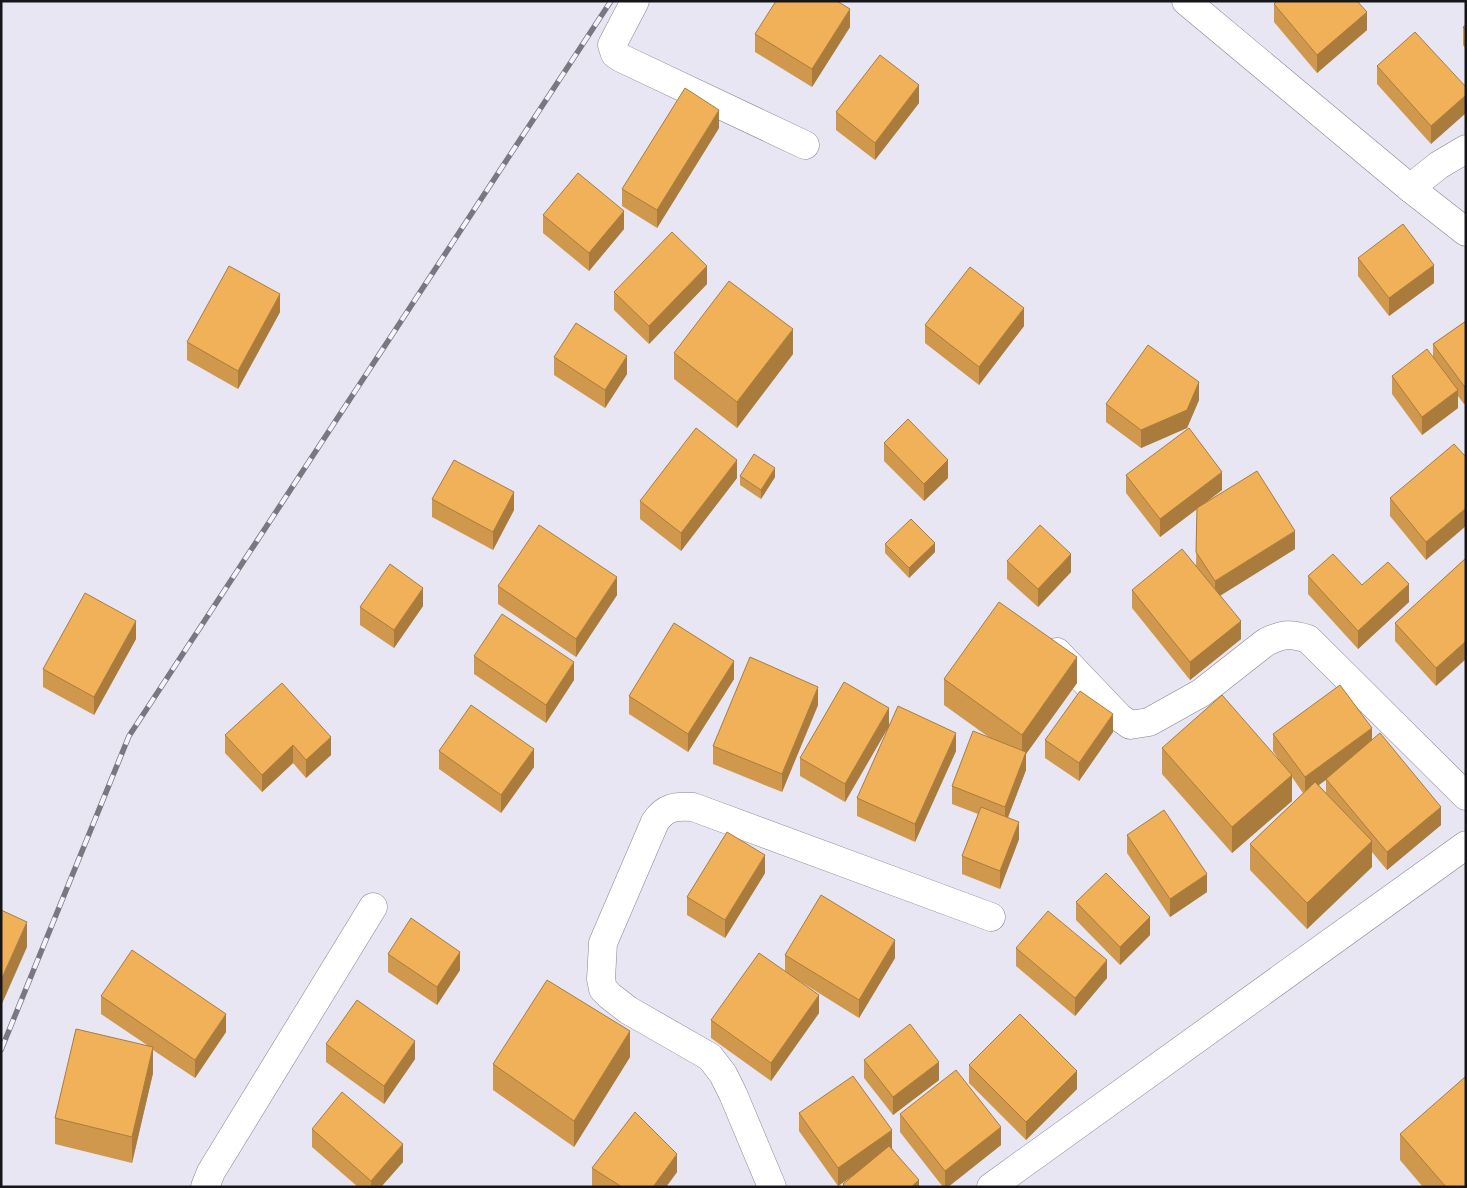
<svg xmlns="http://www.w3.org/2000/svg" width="1467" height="1188" viewBox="0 0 1467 1188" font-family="'Noto Serif',serif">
<rect width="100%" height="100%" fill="#e7e6f2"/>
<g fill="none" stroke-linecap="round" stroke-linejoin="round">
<!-- minor casing -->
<g stroke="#86858f" stroke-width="29">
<g id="minor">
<path d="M635,1L612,45L615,54L621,58L805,145"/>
<path d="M1186,1L1410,188"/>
<path d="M1466,149L1439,165L1410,188L1466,232"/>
<path d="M1057,652L1119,717L1130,725L1149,722L1201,693L1266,642C1282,634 1291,633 1308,639L1466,796"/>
<path d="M205,1187L211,1172L373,907"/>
<path d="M772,1187L733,1094L723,1074L710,1057L628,1010L610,996L603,989L601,979L603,943L655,822C665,807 675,806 693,807L991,917"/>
<path d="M991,1187L1466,845"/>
</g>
</g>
<!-- minor -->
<use href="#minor" stroke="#fff" stroke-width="28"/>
<!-- rail casing -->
<g stroke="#797880" stroke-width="5.5">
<path id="rail" d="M1,1050L129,736L611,1"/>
</g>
<!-- rail -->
<use href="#rail" stroke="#f4f3ff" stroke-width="4" stroke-dasharray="11" stroke-linecap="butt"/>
</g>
<!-- wall -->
<g fill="#cf984c" fill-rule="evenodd">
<path d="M1274,4L1367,30L1317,73L1274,22Z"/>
<path d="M1466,25V49L1463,45V27Z"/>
<path d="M850,27L812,87L755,52V34Z"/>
<path d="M1377,66L1466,87L1431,144L1377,84Z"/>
<path d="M919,103L875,160L836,130V112Z"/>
<path d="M719,128L657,228L622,206V189Z"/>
<path d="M543,215L624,229L589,271L543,233Z"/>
<path d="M1358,258L1434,283L1389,316L1358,276Z"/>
<path d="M707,284L649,344L614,310V292Z"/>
<path d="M280,312L238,389L187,360V342Z"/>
<path d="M1466,321V402L1464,404L1458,396V408L1422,435L1392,394V376L1433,358V344Z"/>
<path d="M925,325L1024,326L979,385L925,343Z"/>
<path d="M674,353L793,354L737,428L674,379Z"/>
<path d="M554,357L627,374L605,408L554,375Z"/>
<path d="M1199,400L1187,428L1141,448L1106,422V404Z"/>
<path d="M884,443L948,478L924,501L884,461Z"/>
<path d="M1466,457L1426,560L1390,516V498Z"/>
<path d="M1126,475L1222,490L1204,504L1295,549L1220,595L1241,639L1190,680L1132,608V590L1196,566L1197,509L1160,537L1126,493Z"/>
<path d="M740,476L775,477L761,499L740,485Z"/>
<path d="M737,478L681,551L640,519V501Z"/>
<path d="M432,499L514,510L493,550L432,517Z"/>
<path d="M885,544L935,552L909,578L885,553Z"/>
<path d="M1466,558L1436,686L1395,641V623Z"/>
<path d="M1007,561L1071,572L1038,607L1007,579Z"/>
<path d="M1308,576L1362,585L1409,602L1358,649L1308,594Z"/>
<path d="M498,586L617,595L576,657L498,604Z"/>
<path d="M423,606L394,648L360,625V607Z"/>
<path d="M136,639L94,715L43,687V669Z"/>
<path d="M474,656L574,680L546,723L474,674Z"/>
<path d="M734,679L688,752L629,714V696Z"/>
<path d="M944,679L1077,683L1026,754V770L1008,817L1019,839L1000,889L962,874V856L978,814L952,804V786L990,738L944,705Z"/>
<path d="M282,683L331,755L306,778L293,763L262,792L225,753V735Z"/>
<path d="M818,705L782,792L713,764V746Z"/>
<path d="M889,726L845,802L800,776V758Z"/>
<path d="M1113,732L1079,781L1045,758V740Z"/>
<path d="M1273,734L1372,740L1441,825L1387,870L1372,852V867L1307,929L1250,870V844L1303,793L1292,777V801L1232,853L1162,774V748L1281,763L1273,751ZM1326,780V793L1319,785Z"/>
<path d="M439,751L534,767L501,813L439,769Z"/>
<path d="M956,751L915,842L857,816V798Z"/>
<path d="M1127,835L1207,892L1170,917L1127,853Z"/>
<path d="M765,873L725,938L687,915V897Z"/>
<path d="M1076,902L1150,935L1120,965L1076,920Z"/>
<path d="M1016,948L1107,978L1075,1016L1016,966Z"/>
<path d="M388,954L460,970L437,1005L388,972Z"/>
<path d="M785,955L895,958L859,1018L798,980L819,1013L771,1081L711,1038V1020L785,972Z"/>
<path d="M101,996L226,1032L195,1078L153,1050V1073L132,1163L55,1144V1118L147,1045L101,1014Z"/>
<path d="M326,1044L415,1059L384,1104L326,1062Z"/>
<path d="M630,1057L574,1147L493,1090V1064Z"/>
<path d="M864,1060L939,1080L893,1115L864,1078Z"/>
<path d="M969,1065L1077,1089L1026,1140L969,1083Z"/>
<path d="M799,1113L892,1148L919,1187H843V1184L854,1175L838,1186L799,1131Z"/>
<path d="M900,1114L1001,1145L948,1187H943L900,1132Z"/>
<path d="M312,1129L403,1162L381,1187H358L312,1147Z"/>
<path d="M1400,1134L1466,1187H1423L1400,1160Z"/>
<path d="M592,1168L677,1172L666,1187H593L592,1186Z"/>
</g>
<!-- shaded-wall -->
<g fill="#a97c3e">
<path d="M850,9V27L812,87V69Z"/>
<path d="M1367,12V30L1317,73V55Z"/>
<path d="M919,85V103L875,160V143Z"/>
<path d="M1466,95V113L1431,144V126Z"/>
<path d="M719,110V128L657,228V210Z"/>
<path d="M624,211V229L589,271V253Z"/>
<path d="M1434,265V283L1389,316V298Z"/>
<path d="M707,266V284L649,344V326Z"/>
<path d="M280,294V312L238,389V371Z"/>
<path d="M1024,308V326L979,385V367Z"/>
<path d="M793,329V354L737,428V402Z"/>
<path d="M627,356V374L605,408V390Z"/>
<path d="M1199,382V400L1187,428L1141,448V430Z"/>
<path d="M1466,384V402L1464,404V386Z"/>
<path d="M1458,390V408L1422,435V417Z"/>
<path d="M737,460V478L681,551V533Z"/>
<path d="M948,460V478L924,501V484Z"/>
<path d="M775,468V477L761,499V490Z"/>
<path d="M1222,472V490L1160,537V519Z"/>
<path d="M514,492V510L493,550V532Z"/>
<path d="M1466,508V526L1426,560V542Z"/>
<path d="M1295,531V549L1215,599V581Z"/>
<path d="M935,543V552L909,578V568Z"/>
<path d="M1071,554V572L1038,607V589Z"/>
<path d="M617,577V595L576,657V639Z"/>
<path d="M1409,584V602L1358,649V631Z"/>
<path d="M423,588V606L394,648V630Z"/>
<path d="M136,621V639L94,715V697Z"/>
<path d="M1241,621V639L1190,680V662Z"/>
<path d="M1466,641V659L1436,686V668Z"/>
<path d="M1077,657V683L1026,754V770L1005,825V807L1022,761V735Z"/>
<path d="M734,661V679L688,752V734Z"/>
<path d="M574,662V680L546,723V705Z"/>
<path d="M818,687V705L782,792V774Z"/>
<path d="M889,708V726L845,802V784Z"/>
<path d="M1113,714V732L1079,781V763Z"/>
<path d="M1372,728V746L1305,795V777Z"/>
<path d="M956,733V751L915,842V824Z"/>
<path d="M331,737V755L306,778V760Z"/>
<path d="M293,745V763L262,792V775Z"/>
<path d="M534,749V767L501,813V795Z"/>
<path d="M1292,775V801L1232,853V827Z"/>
<path d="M1441,807V825L1387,870V852Z"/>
<path d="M1019,822V839L1000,889V871Z"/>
<path d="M1372,841V867L1307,929V903Z"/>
<path d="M765,855V873L725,938V920Z"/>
<path d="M1207,874V892L1170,917V899Z"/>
<path d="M1150,917V935L1120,965V947Z"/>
<path d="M27,922V947L1,1006V980Z"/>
<path d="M895,940V958L859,1018V1000Z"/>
<path d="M460,952V970L437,1005V987Z"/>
<path d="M1107,960V978L1075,1016V998Z"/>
<path d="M819,995V1013L771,1081V1063Z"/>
<path d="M226,1014V1032L195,1078V1060Z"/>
<path d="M630,1031V1057L574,1147V1121Z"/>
<path d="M415,1041V1059L384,1104V1086Z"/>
<path d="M153,1047V1073L132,1163V1137Z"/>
<path d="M939,1062V1080L893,1115V1097Z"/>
<path d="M1077,1071V1089L1026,1140V1122Z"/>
<path d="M1001,1127V1145L948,1187H945V1171Z"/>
<path d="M892,1130V1148L838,1186V1168Z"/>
<path d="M403,1144V1162L381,1187H371V1181Z"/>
<path d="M677,1154V1172L666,1187H653Z"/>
<path d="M919,1180V1187H911Z"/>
</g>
<!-- building -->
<g fill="#f1b158" stroke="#a97c3e">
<path d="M776,1H837L850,9L812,69L755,34Z"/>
<path d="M1277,1H1357L1367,12L1317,55L1274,4Z"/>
<path d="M1466,25V31L1463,27Z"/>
<path d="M1415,32L1466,87V95L1431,126L1377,66Z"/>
<path d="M880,55L919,85L875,143L836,112Z"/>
<path d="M685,88L719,110L657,210L622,189Z"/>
<path d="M578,173L624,211L589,253L543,215Z"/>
<path d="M1403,224L1434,265L1389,298L1358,258Z"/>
<path d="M672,232L707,266L649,326L614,292Z"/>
<path d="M229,266L280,294L238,371L187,342Z"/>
<path d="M970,267L1024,308L979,367L925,325Z"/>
<path d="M729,281L793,329L737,402L674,353Z"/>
<path d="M1466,321V384L1464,386L1433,344Z"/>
<path d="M576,323L627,356L605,390L554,357Z"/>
<path d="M1148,345L1199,382L1187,410L1141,430L1106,404Z"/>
<path d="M1427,349L1458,390L1422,417L1392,376Z"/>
<path d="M908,419L948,460L924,484L884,443Z"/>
<path d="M696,428L737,460L681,533L640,501Z"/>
<path d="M1189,428L1222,472L1160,519L1126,475Z"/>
<path d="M1454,444L1466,457V508L1426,542L1390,498Z"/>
<path d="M754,454L775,468L761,490L740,476Z"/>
<path d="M454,460L514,492L493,532L432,499Z"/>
<path d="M1257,471L1295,531L1215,581L1196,552L1197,508Z"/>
<path d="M911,519L935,543L909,568L885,544Z"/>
<path d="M539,525L617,577L576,639L498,586Z"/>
<path d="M1040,525L1071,554L1038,589L1007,561Z"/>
<path d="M1182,549L1241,621L1190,662L1132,590Z"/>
<path d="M1333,554L1362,585L1388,562L1409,584L1358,631L1308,576Z"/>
<path d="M1466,558V641L1436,668L1395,623Z"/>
<path d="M390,564L423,588L394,630L360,607Z"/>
<path d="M85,593L136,621L94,697L43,669Z"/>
<path d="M999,602L1077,657L1022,735L944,679Z"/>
<path d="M502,614L574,662L546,705L474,656Z"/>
<path d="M674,623L734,661L688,734L629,696Z"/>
<path d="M750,657L818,687L782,774L713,746Z"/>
<path d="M844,682L889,708L845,784L800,758Z"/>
<path d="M282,683L331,737L306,760L293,745L262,775L225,735Z"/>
<path d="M1340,685L1372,728L1305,777L1273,734Z"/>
<path d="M1080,691L1113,714L1079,763L1045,740Z"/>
<path d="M1222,695L1292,775L1232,827L1162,748Z"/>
<path d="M471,705L534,749L501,795L439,751Z"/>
<path d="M898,706L956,733L915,824L857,798Z"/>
<path d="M973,731L1026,752L1005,807L952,786Z"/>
<path d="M1380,733L1441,807L1387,852L1326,779Z"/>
<path d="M1315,782L1372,841L1307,903L1250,844Z"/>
<path d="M981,807L1019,822L1000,871L962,856Z"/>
<path d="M1164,810L1207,874L1170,899L1127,835Z"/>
<path d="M727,832L765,855L725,920L687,897Z"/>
<path d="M1106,873L1150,917L1120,947L1076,902Z"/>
<path d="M821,895L895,940L859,1000L785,955Z"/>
<path d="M1,910L27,922L1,980Z"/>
<path d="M1048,911L1107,960L1075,998L1016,948Z"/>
<path d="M411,918L460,952L437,987L388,954Z"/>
<path d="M132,950L226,1014L195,1060L101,996Z"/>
<path d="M759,953L819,995L771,1063L711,1020Z"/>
<path d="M547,980L630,1031L574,1121L493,1064Z"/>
<path d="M357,1000L415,1041L384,1086L326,1044Z"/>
<path d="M1020,1014L1077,1071L1026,1122L969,1065Z"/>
<path d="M910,1024L939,1062L893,1097L864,1060Z"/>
<path d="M76,1029L153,1047L132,1137L55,1118Z"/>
<path d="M956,1070L1001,1127L945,1171L900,1114Z"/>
<path d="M853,1076L892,1130L838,1168L799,1113Z"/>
<path d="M1465,1077H1466V1187H1446L1400,1134Z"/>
<path d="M342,1092L403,1144L371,1181L312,1129Z"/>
<path d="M635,1112L677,1154L653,1187H622L592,1168Z"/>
<path d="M889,1146L919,1180L911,1187H846L843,1184Z"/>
</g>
<!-- border -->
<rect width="1467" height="1188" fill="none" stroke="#16161a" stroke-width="5"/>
</svg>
